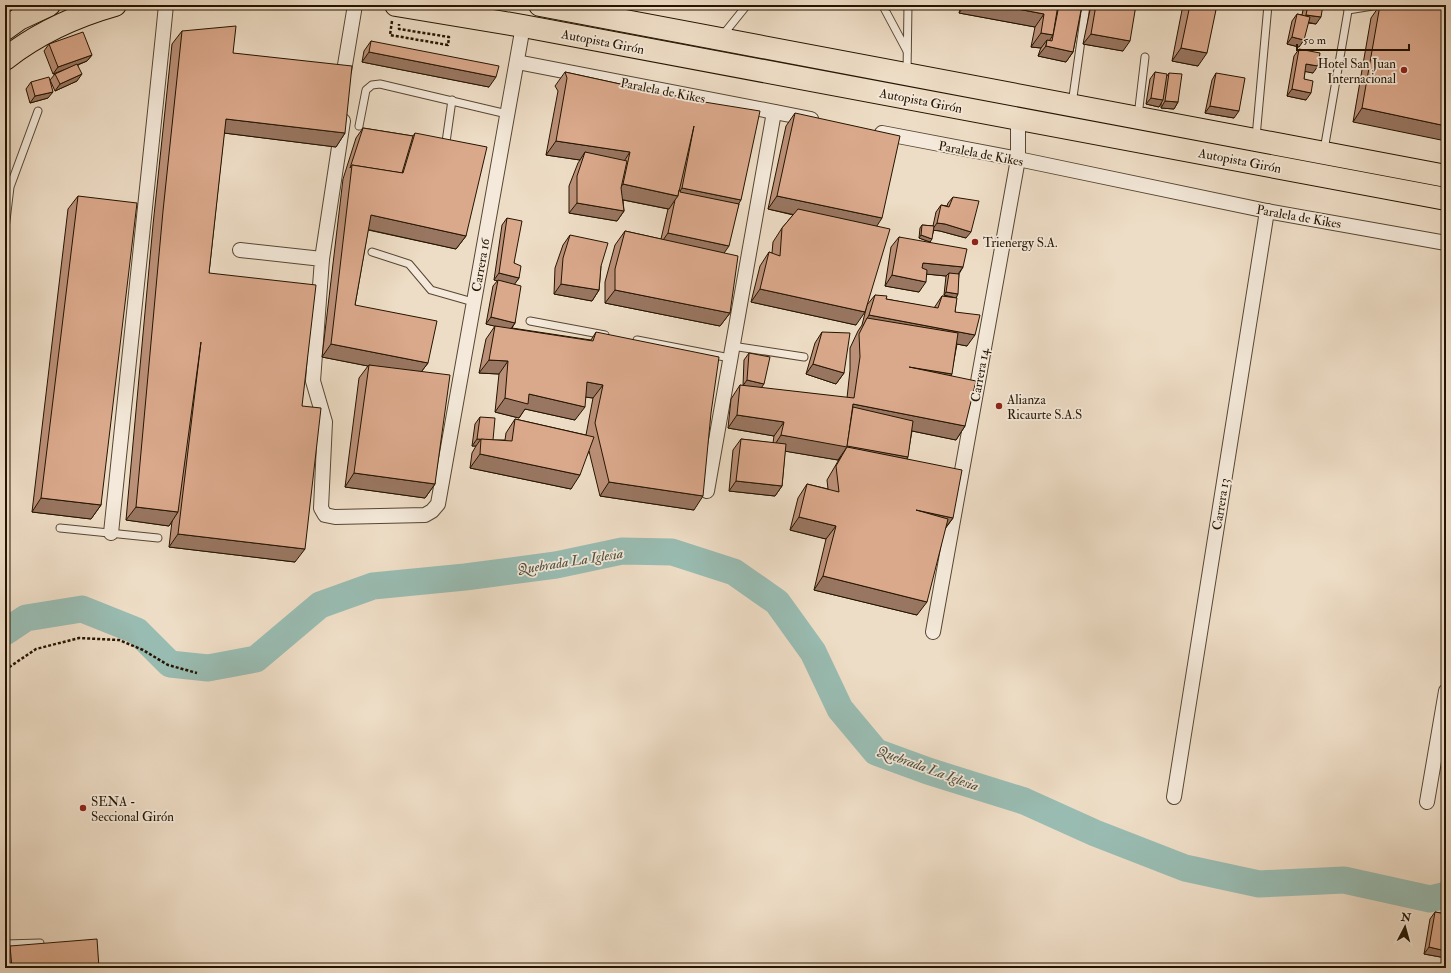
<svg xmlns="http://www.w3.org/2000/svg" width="1451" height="973" viewBox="0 0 1451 973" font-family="'IM FELL Double Pica',serif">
<rect width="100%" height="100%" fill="#eeddc6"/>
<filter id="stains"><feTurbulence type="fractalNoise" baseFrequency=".005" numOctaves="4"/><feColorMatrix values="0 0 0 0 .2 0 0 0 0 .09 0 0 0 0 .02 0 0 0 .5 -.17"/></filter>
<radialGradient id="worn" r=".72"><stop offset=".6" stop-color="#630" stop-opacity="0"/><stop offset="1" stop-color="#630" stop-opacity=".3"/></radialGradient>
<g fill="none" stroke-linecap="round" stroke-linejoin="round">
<!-- river -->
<path stroke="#99bcb2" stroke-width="27" d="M5,632L26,618L82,609L137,631L170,664L208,668L256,659L320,605L373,586L465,577L556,565L622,551L672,552L734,572L777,602L813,652L840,709L876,752L928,771L1024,801L1095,833L1185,868L1259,884L1344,880L1430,899L1446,895"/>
<!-- lane casing -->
<g stroke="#564632" stroke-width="9">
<g id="lane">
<path d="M884,8L907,51"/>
<path d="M1348,10L1379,5"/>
<path d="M722,36L747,5"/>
<path d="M907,72L908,5"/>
<path d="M1072,104L1086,5"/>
<path d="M1138,116L1145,57"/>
<path d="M359,126L366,90L372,85L380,84L507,114"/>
<path d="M1256,137L1268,5"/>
<path d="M446,142L452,100"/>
<path d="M1324,150L1349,5"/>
<path d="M5,229L10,187L38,111"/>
<path d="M372,252L409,264L431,290L473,302"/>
<path d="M530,321L605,335"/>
<path d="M637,340L730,358"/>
<path d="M732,346L804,357"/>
<path d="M60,528L158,538"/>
<path d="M5,944L40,943"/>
</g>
</g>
<!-- street casing -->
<g stroke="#564632" stroke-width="16">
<g id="street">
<path d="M517,62L811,119"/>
<path d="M344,71L355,5"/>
<path d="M882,133L1018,159L1267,211L1446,243"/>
<path d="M240,250L322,259L313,381L325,422L321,508L325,515L335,517L425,515L432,511L438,504L523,26"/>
<path d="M322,259L343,121"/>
<path d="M707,491L774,112"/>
<path d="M111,533L163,35L166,5"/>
<path d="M933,632L1018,159V118"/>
<path d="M1174,797L1267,211"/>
<path d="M1427,802L1446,691"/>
</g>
</g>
<!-- highway casing -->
<g stroke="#241400" stroke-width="24">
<g id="highway">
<path d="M396,5L523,26L1446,199"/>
<path d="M540,5L1446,176"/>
<path d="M5,29L19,19L49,5"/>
<path d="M5,59C37,34 76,16 115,5"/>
</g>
</g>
<!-- path -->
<g stroke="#241400" stroke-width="2.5" stroke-dasharray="3 2" stroke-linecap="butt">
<path d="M392,21L390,35L448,45L449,37L399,29V24"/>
<path d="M5,670L36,649L79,638L119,640L143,650L168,665L197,673"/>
</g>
<!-- lane -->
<use href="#lane" stroke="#f4e9da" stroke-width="7"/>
<!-- street -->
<use href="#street" stroke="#f4e9da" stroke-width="14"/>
<!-- highway -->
<use href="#highway" stroke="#eeddc6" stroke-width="22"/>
</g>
<!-- wall -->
<g fill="#bb9078" stroke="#241400">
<path d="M961,5H1082L1073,52L1066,62L1038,56L1040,50L1041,48L1031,47L1035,27L959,13Z"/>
<path d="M1091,5H1136L1123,51L1083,44Z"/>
<path d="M1183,5H1217L1198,66L1172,61Z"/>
<path d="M1304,5H1323L1316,24L1308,23L1299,47L1287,44L1292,21L1297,14L1302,15Z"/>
<path d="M1380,5H1446L1353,122L1371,18Z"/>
<path d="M182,31L233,53L345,133L336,147L224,133L209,273L302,406L295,562L169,547L172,521L169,526L126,520L153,225L172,44Z"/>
<path d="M371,41L489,87L362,62L364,51Z"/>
<path d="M49,44L92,55L87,61L78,65L77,81L55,91L50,80L55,74H53L44,51Z"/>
<path d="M1299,49L1313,73L1305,71L1304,79L1306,100L1287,96L1294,56Z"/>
<path d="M565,72L698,101L739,204L724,253L730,313L720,326L605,303V282L615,245L625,231L661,239L668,209L623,200L624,211L617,221L569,213V186L578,163L580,160L546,155L558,91L555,86Z"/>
<path d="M1155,72L1167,76L1169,73L1178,102L1174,109L1161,108V103L1159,107L1146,104L1150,79Z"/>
<path d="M1216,73L1234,118L1205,113L1212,80Z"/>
<path d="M31,82L48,98L30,103L26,89Z"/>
<path d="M795,113L876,226L856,325L751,302L760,266L769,252L772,253L773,242L782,228L793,215L768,209L786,126Z"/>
<path d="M363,128L413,136L415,133L466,236L456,249L368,230L355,305L428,363L421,372L435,484L425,498L345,487L359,378L368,366L322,357L343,179L356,138Z"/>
<path d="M78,196L101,505L91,519L32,512L68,209Z"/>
<path d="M953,197L966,238L940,231L934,230L930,242L919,238L920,228L922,225L933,226L936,212L941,205L947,206L948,203Z"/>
<path d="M507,218L514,263L519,278L514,284L515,323L512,328L591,340L596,332L694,510L600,496L589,451L571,489L470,468L472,453L476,446H472L475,424L480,417L493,440H505L506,433L515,419L586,435L593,398L585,397L575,420L525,409L519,418L495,412L499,374L479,373L486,339L495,326L486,324L493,286L498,280H494L502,225Z"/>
<path d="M570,235L601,266L599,290L592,301L554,294L555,268L563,245Z"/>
<path d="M899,237L963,267L959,274L955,312L967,346L957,344L951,376L965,426L956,440L912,431L907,459L953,518L945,529L917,615L814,590L826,539L790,530L798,498L807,484L828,489L827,480L841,456L838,460L785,451L782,486L775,496L729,491L733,450L741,439L773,443L774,436L728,428L731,399L740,385L743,386L744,360L749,353L761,388L847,398L850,370V348L858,331L862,325L867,305L875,295L886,299L934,308L942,296L951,297L944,295L946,276L927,274L919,292L885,286L891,247Z"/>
<path d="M822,332L844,373L836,384L806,374L815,343Z"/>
<path d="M1435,912L1446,914V958L1424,954L1430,919Z"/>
<path d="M10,946L99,968H5V953Z"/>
</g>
<!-- shaded-wall -->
<g fill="#997661" stroke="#241400">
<path d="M865,5H886L892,6L890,10Z"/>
<path d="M965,5H997L1044,14L1035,27L959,13Z"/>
<path d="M1306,15L1321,17L1316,24L1302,21Z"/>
<path d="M1041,33L1053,35L1046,46L1047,40L1041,48L1031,47Z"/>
<path d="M1091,34L1130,41L1123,51L1083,44Z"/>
<path d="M1292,37L1304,40L1299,47L1287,44Z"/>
<path d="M1046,46L1073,52L1066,62L1038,56Z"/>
<path d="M1181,48L1207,53L1198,66L1172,61Z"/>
<path d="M369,52L496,77L489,87L362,62Z"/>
<path d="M92,55L87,61L53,74L58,67Z"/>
<path d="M1306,64L1318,66L1313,73L1302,71Z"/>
<path d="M82,74L77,81L55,91L60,84Z"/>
<path d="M1292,89L1311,93L1306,100L1287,96Z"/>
<path d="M53,92L48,98L30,103L35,96Z"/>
<path d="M1151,98L1163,100L1159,107L1146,104Z"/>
<path d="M1165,101L1178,102L1174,109L1161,108Z"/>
<path d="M1210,106L1239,111L1234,118L1205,113Z"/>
<path d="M1362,108L1446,126V141L1353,122Z"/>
<path d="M226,119L345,133L336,147L216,132Z"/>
<path d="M556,141L630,152L621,166L585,152L580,160L546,155Z"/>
<path d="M623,184L677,196L682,188L741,200L732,214L675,200L669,209L614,198Z"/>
<path d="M777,196L882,218L873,232L768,209Z"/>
<path d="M577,203L624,211L617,221L569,213Z"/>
<path d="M371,215L466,236L456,249L361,228Z"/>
<path d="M937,223L945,224L971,232L966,238L940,231L932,230Z"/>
<path d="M668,233L729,246L722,256L661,243Z"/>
<path d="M921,235L932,239L930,242L919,238Z"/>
<path d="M923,263L963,267L956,277L949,273L946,276L915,273Z"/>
<path d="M499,273L519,278L514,285L494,280Z"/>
<path d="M892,275L926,282L919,292L885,286Z"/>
<path d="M561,284L599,290L592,301L554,294Z"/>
<path d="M760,289L865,312L856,325L751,302Z"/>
<path d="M615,290L730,313L720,326L605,303Z"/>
<path d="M946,292L958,294L956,298L944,295Z"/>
<path d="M869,315L975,335L967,346L863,326Z"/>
<path d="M491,317L515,323L510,330L486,324Z"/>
<path d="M331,344L428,363L418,376L369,365L368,366L322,357Z"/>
<path d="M489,360L508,361L499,374L479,373Z"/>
<path d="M813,364L844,373L836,384L806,374Z"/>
<path d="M909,367L952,374L943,388Z"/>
<path d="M747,380L764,384L759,391L742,387Z"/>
<path d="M587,382L603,385L593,398L577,396Z"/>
<path d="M529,394L585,407L575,420L525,409L519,418L495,412L505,398Z"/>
<path d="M853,404L965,426L956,440L849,418Z"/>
<path d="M737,415L784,422L774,436L728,428Z"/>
<path d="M781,435L845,445L908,457L901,468L847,447L838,460L772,449Z"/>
<path d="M477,439H481L476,446H472Z"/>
<path d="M480,454L580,475L571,489L470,468Z"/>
<path d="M354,473L435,484L425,498L345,487Z"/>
<path d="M736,481L782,486L775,496L729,491Z"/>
<path d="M609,482L703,496L694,510L600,496Z"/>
<path d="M41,498L101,505L91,519L32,512Z"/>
<path d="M136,507L178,512L169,526L126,520Z"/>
<path d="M916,510L953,518L943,531Z"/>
<path d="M799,517L836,526L826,539L790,530Z"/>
<path d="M178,534L305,549L295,562L169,547Z"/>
<path d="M823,576L927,602L917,615L814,590Z"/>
<path d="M1429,947L1446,951V958L1424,954Z"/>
</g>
<!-- building -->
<g fill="#daa88b" stroke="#241400">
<path d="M997,5H1058L1053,35L1041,33L1044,14Z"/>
<path d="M1059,5H1082L1073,52L1046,46L1047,40L1052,41Z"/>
<path d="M1096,5H1136L1130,41L1091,34Z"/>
<path d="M1190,5H1217L1207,53L1181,48Z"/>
<path d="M1308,5H1323L1321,17L1306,15Z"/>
<path d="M1380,5H1446V126L1362,108Z"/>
<path d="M1297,14L1310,17L1304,40L1292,37Z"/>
<path d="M236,26L233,53L352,66L345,133L226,119L209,273L316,285L302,406L321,408L305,549L178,534L201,342L178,512L136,507L163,211L182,31Z"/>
<path d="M83,32L92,55L58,67L49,44Z"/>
<path d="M371,41L499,66L496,77L369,52Z"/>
<path d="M1299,49L1320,53L1318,66L1306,64L1304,79L1313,81L1311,93L1292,89Z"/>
<path d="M77,64L82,74L60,84L55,74Z"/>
<path d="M565,72L698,101L760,111L741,200L682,188L694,126L678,196L623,184L630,152L556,141L567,78Z"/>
<path d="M1155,72L1167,74L1163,100L1151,98Z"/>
<path d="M1169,73L1182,74L1178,102L1165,101Z"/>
<path d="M1216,73L1245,78L1239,111L1210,106Z"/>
<path d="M49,77L53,92L35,96L31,82Z"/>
<path d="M795,113L900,136L882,218L777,196Z"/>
<path d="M363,128L413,136L402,173L352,165L350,168Z"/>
<path d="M415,133L487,147L466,236L371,215L355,305L437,321L428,363L331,344L352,165L403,173Z"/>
<path d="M585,152L627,161L621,188L624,211L577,203V176Z"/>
<path d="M679,190H680V192L739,204L729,246L668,233L675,200L678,196Z"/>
<path d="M78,196L137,203L101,505L41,498Z"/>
<path d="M953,197L979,201L971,232L945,224L937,223L941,205L949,207Z"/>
<path d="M798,209L890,229L865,312L760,289L769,252L780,256L782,228Z"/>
<path d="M507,218L522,221L514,263L521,266L519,278L499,273Z"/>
<path d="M922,225L934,226L932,239L921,235Z"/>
<path d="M625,231L738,256L730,313L615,290V269Z"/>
<path d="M570,235L608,243L601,266L599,290L561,284L563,258Z"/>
<path d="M899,237L967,249L963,267L923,263L922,268L927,270L926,282L892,275Z"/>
<path d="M949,273L959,274L958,294L946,292Z"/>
<path d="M498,280L521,286L515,323L491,317Z"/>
<path d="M875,295L887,296L886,299L938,308L942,296L957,298L955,312L980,315L975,335L869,315Z"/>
<path d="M867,318L958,333L952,374L909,367L976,381L965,426L853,404L847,447L781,435L784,422L737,415L740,385L854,398L860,357L859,334Z"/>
<path d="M495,326L593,341L596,332L719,357L711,413L703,496L609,482L595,423L603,385L587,382L585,407L529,394L528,404L505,398L508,361L489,360Z"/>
<path d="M822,332L850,333L844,373L813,364Z"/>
<path d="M749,353L770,357L764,384L747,380Z"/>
<path d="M369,365L450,375L435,484L354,473Z"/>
<path d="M853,407L913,421L908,457L847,446Z"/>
<path d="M480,417L495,418L493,440L477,439Z"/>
<path d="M515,419L594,437L580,475L480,454L481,439L512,441Z"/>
<path d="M741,439L786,444L782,486L736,481Z"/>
<path d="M847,447L962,470L953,518L916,510L948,519L927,602L823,576L836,526L799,517L807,484L839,492L836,466Z"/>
<path d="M1435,912L1446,914V951L1429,947Z"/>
<path d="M97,939L99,968H12L10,946Z"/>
</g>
<!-- markers -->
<g fill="#8f2418" stroke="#f4e9da" stroke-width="1.5">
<circle cx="1404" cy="70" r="4"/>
<circle cx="975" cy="242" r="4"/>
<circle cx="999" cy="406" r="4"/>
<circle cx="83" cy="808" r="4"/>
</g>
<g text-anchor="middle" stroke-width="3.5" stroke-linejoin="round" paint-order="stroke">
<!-- street labels -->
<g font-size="13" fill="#241400" stroke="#f4e9da">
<text transform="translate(603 41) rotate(11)" y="5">Autopista Girón</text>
<text transform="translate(663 90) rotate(11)" y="5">Paralela de Kikes</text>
<text transform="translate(921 100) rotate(11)" y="5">Autopista Girón</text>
<text transform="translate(981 153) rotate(11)" y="5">Paralela de Kikes</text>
<text transform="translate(1240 160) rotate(11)" y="5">Autopista Girón</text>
<text transform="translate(1299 216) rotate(10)" y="5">Paralela de Kikes</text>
<text transform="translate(480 265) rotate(-80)" y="5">Carrera 16</text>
<text transform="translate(979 375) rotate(-80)" y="5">Carrera 14</text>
<text transform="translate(1220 504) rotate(-81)" y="5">Carrera 13</text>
</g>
<!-- poi labels -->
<g font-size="13" fill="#241400" stroke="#f4e9da" text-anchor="start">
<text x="1396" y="68" text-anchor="end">Hotel San Juan<tspan x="1396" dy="15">Internacional</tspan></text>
<text x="983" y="247">Trienergy S.A.</text>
<text x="1007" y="404">Alianza<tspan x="1007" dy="15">Ricaurte S.A.S</tspan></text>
<text x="91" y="806">SENA -<tspan x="91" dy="15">Seccional Girón</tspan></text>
</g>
<!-- water labels -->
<g font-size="14" font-style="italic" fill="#4d4f3e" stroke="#f4e9da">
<text transform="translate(570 561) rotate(-9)" y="5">Quebrada La Iglesia</text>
<text transform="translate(928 768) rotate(20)" y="5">Quebrada La Iglesia</text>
</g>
</g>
<!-- margin -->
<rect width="1451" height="973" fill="none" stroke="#eeddc6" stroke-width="20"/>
<rect x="6" y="6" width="1439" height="961" fill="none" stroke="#241400" stroke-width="2"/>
<rect x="10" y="10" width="1431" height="953" fill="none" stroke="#241400"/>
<!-- north arrow -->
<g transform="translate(1405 927) rotate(6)" stroke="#f4e9da" stroke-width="3" paint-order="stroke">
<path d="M0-3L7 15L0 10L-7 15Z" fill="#241400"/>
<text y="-6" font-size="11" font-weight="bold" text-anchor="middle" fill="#241400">N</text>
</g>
<!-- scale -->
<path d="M1297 44v6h112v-6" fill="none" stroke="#241400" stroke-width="2"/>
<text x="1303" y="44" font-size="12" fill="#241400" stroke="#f4e9da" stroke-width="3" paint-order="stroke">50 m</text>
<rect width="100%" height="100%" filter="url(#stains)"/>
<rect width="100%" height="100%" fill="url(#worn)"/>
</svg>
